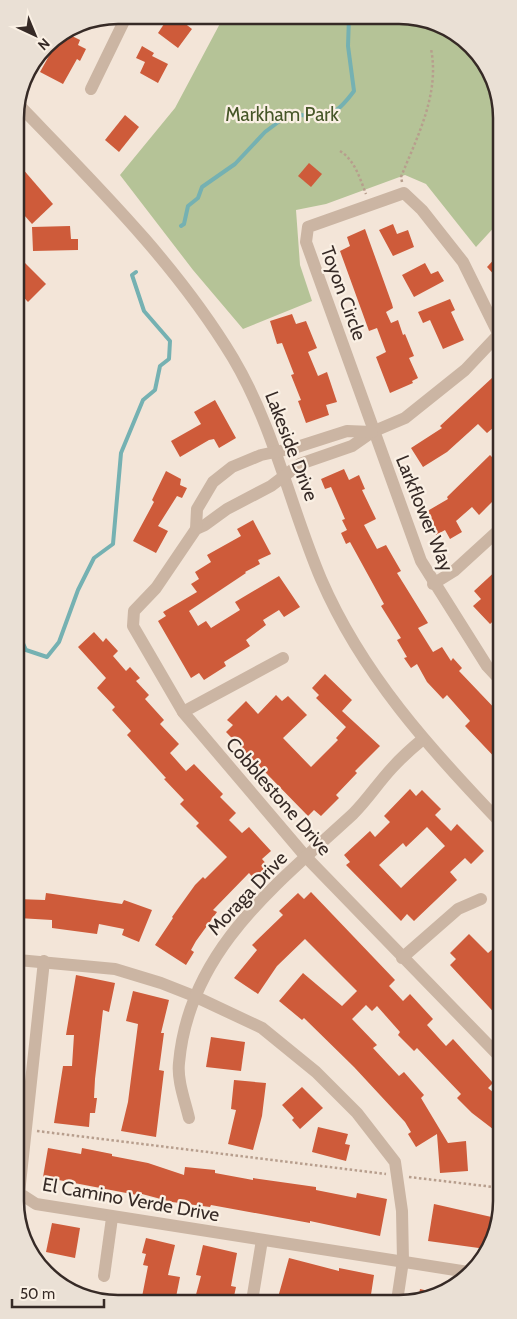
<svg xmlns="http://www.w3.org/2000/svg" width="517" height="1319" viewBox="0 0 517 1319" font-family="Cabin,sans-serif">
<rect width="100%" height="100%" fill="#f3e5d8"/>
<!-- green -->
<path fill="#b5c397" d="M224,16L420,17L472,45L499,91V222L476,247L426,184L405,175L326,204L296,210L300,265L312,301L243,329L193,270L120,175L175,108Z"/>
<g fill="none" stroke-linecap="round" stroke-linejoin="round">
<!-- stream -->
<g stroke="#75b1b2" stroke-width="4">
<path d="M181,226L184,224L188,206L198,198L202,187L235,164L265,132L289,114C325,117 331,122 354,91L348,46L349,17"/>
<path d="M17,605V606"/>
<path d="M17,630L26,650L47,657L59,642L78,590L94,558L113,544L121,453L143,400L155,390L160,366L169,359L170,341L144,311L132,275L136,272"/>
</g>
</g>
<!-- building -->
<g fill="#ce5b3a" fill-rule="evenodd">
<path d="M154,15H174L192,29L178,48L158,33L164,24Z"/>
<path d="M64,32L80,40L78,45L86,49L80,61L77,59L63,84L40,72L54,47L48,43Z"/>
<path d="M142,46L154,53L152,56L168,64L158,83L140,73L145,62L136,58Z"/>
<path d="M125,115L139,127L119,152L105,140Z"/>
<path d="M15,160L53,204L32,224L16,206Z"/>
<path d="M309,163L322,174L311,187L298,176Z"/>
<path d="M393,224L397,234L408,230L414,247L393,256L379,230Z"/>
<path d="M70,226L71,239H78V250L33,251L32,227Z"/>
<path d="M365,229L392,304L393,308L386,312L391,323L398,320L403,335L405,334L414,356L409,358L418,378L412,381L413,383L390,393L376,357L386,352L377,328L369,331L340,251L350,246L347,237Z"/>
<path d="M499,254V280L487,267Z"/>
<path d="M25,263L46,284L28,302L16,289V272Z"/>
<path d="M425,263L431,274L438,271L444,281L414,297L402,275Z"/>
<path d="M450,299L455,310L451,312L464,340L443,349L430,320L423,323L418,312Z"/>
<path d="M292,314L296,324L306,321L317,348L308,352L318,376L327,372L337,402L326,405L329,415L306,423L298,401L301,400L291,375L294,374L282,343L277,344L270,321Z"/>
<path d="M492,378L499,386L500,422L487,433L478,424L447,452L423,467L411,448L442,428L440,426Z"/>
<path d="M215,400L236,438L219,448L214,439L209,440L180,457L171,441L201,424L194,412Z"/>
<path d="M500,451V494L479,515L472,507L456,521L462,532L450,539L445,530L436,535L424,513L448,499L447,497L490,455L493,458Z"/>
<path d="M344,469L349,480L359,475L365,489L362,490L376,519L364,525L377,549L386,545L401,571L397,573L428,623L418,628L433,652L442,647L451,661L453,658L462,668L459,671L500,714L501,764L465,726L470,721L447,695L443,699L427,682L417,664L411,668L404,658L407,657L397,640L401,638L381,606L384,604L350,542L346,544L341,533L347,530L342,520L345,519L331,487L325,489L321,479Z"/>
<path d="M166,471L181,479L180,485L187,488L182,498L177,496L158,526L168,531L156,553L133,541L154,502L152,500Z"/>
<path d="M253,520L271,554L258,560L260,564L245,572L246,573L189,611L198,626L206,621L211,628L240,610L235,602L279,576L300,607L284,617L279,610L263,620L266,625L246,640L250,646L224,662L226,666L204,680L199,673L191,678L158,621L166,616L163,612L197,592L191,584L199,579L195,572L211,562L207,555L241,536L237,529Z"/>
<path d="M500,567V615L490,624L473,606L481,599L474,591Z"/>
<path d="M94,632L103,642L106,638L118,651L113,656L126,671L130,667L140,678L136,681L149,695L145,699L164,720L160,724L179,744L170,753L186,771L194,764L223,794L220,797L236,813L229,820L242,833L249,827L271,851L262,859L269,867L255,880L249,873L213,910L217,912L196,941L191,950L194,952L186,965L155,945L173,918L172,917L195,885L203,877L205,879L227,857L196,826L199,823L180,804L184,800L164,779L166,778L127,735L131,731L112,710L115,707L97,688L106,678L78,647Z"/>
<path d="M325,674L352,700L342,711L380,746L355,771L357,773L336,795L339,798L321,816L314,810L308,816L226,732L233,725L227,720L246,701L258,714L276,695L282,701L288,696L307,715L283,738L311,767L338,740L336,738L346,727L316,698L319,695L312,688Z"/>
<path d="M410,789L416,796L422,790L441,809L435,815L451,831L457,824L484,851L471,864L465,858L450,872L457,880L414,921L407,914L401,921L346,865L350,862L344,855L370,831L375,837L390,822L384,816ZM427,827L445,846L401,888L379,865L403,843L406,847Z"/>
<path d="M311,892L395,980L389,986L403,1001L410,994L433,1019L427,1025L446,1046L453,1039L493,1083L488,1088L501,1099L502,1136L472,1113L457,1098L461,1094L417,1048L414,1051L398,1035L400,1032L377,1006L372,1011L366,1005L352,1019L377,1045L373,1048L399,1076L404,1072L424,1095L421,1098L448,1143L466,1141L468,1171L440,1173L437,1134L416,1147L408,1134L411,1132L405,1122L354,1067L304,1018L302,1020L279,1001L303,973L342,1006L357,991L305,939L277,966L258,994L234,978L257,950L252,945L283,915L279,911L298,893L304,899Z"/>
<path d="M46,893L122,904L124,900L152,910L139,942L122,935L124,929L99,924L97,934L52,928V920L18,918L17,899L45,900Z"/>
<path d="M469,934L488,953L501,942V1020L450,965L456,959L450,953Z"/>
<path d="M76,975L115,983L109,1012L103,1010L95,1079L94,1098H97L95,1113H90L89,1127L54,1123L63,1066H72L74,1035H66Z"/>
<path d="M133,991L169,1000L161,1033H164L159,1070L164,1071L156,1137L121,1131L128,1102L138,1024L126,1021Z"/>
<path d="M211,1037L245,1042L241,1071L206,1067Z"/>
<path d="M234,1080L266,1083L262,1116L253,1150L228,1144L236,1110L231,1109Z"/>
<path d="M302,1087L323,1108L300,1129L292,1120L294,1118L282,1105Z"/>
<path d="M318,1127L348,1134L345,1144L350,1145L346,1161L312,1152Z"/>
<path d="M48,1148L81,1154L82,1148L112,1154V1156L148,1163L184,1175L185,1167L215,1170V1173L253,1180V1178L316,1187V1190L356,1198L357,1193L387,1199L380,1236L310,1221V1223L211,1205L210,1207L172,1202L142,1194V1196L43,1177Z"/>
<path d="M434,1204L496,1218L486,1249L428,1241Z"/>
<path d="M52,1223L80,1228L75,1258L46,1252Z"/>
<path d="M146,1238L175,1245L168,1275L180,1277L175,1302H141L148,1266L143,1265L146,1254L142,1253Z"/>
<path d="M203,1245L237,1253L231,1286L236,1287L233,1301L194,1302L201,1276L196,1275Z"/>
<path d="M289,1258L339,1271V1268L374,1275L370,1301H351L317,1295V1297L307,1295L306,1301H277Z"/>
<path d="M420,1289L437,1293L426,1301H418Z"/>
</g>
<g fill="none" stroke-linecap="round" stroke-linejoin="round">
<!-- path -->
<g stroke="#b79e8d" stroke-width="2.5" stroke-dasharray="2.5 2.5" stroke-linecap="butt">
<path d="M340,151C355,160 360,179 366,194"/>
<path d="M402,182L401,177C417,137 440,94 431,49"/>
<path d="M37,1131L386,1174"/>
<path d="M409,1177L502,1188"/>
</g>
<!-- minor -->
<g stroke="#cbb5a3" stroke-width="12">
<path d="M91,89L127,15"/>
<path d="M17,103C95,184 175,262 233,358C274,427 290,506 321,579C362,674 430,749 501,823"/>
<path d="M499,334L465,370L405,418L372,432L352,446L300,464L271,486L227,509L205,525L196,529L156,588L134,611L133,626L183,712L306,857L501,1058"/>
<path d="M499,335L463,262L422,210L404,193L308,227L306,242L421,561L487,666L500,680"/>
<path d="M196,529L197,509L213,482L232,467L261,455L294,448L347,431L372,432"/>
<path d="M433,584L454,571L500,529"/>
<path d="M183,712L283,658"/>
<path d="M402,958L458,909L481,899"/>
<path d="M18,960L115,969L161,983L194,996L262,1028L316,1072L357,1113L395,1162L402,1211L403,1261L397,1301"/>
<path d="M44,961L19,1193L36,1204L468,1272"/>
<path d="M189,1118C185,1101 177,1080 179,1063C189,950 276,885 353,814C368,799 378,783 392,768C402,757 412,748 423,739"/>
<path d="M104,1276L112,1218"/>
<path d="M252,1301L262,1240"/>
</g>
</g>
<g text-anchor="middle" stroke-width="4.5" stroke-linejoin="round" paint-order="stroke">
<!-- park labels -->
<g font-size="19" fill="#465628" stroke="#faf0e4">
<text x="282" y="121">Markham Park</text>
</g>
<!-- street labels -->
<g font-size="19" fill="#362a26" stroke="#faf0e4">
<text transform="translate(344 293) rotate(70)" y="7">Toyon Circle</text>
<text transform="translate(292 446) rotate(69)" y="7">Lakeside Drive</text>
<text transform="translate(425 513) rotate(68)" y="7">Larkflower Way</text>
<text transform="translate(279 796) rotate(49)" y="7">Cobblestone Drive</text>
<text transform="translate(247 893) rotate(-47)" y="7">Moraga Drive</text>
<text transform="translate(131 1199) rotate(10)" y="7">El Camino Verde Drive</text>
</g>
</g>
<!-- crop -->
<path d="M0 0H517V1319H0ZM118 24H399A94 94 0 0 1 493 118V1201A94 94 0 0 1 399 1295H118A94 94 0 0 1 24 1201V118A94 94 0 0 1 118 24Z" fill="#eae0d5" fill-rule="evenodd"/>
<path fill="none" stroke="#362a26" stroke-width="2.5" d="M118 24H399A94 94 0 0 1 493 118V1201A94 94 0 0 1 399 1295H118A94 94 0 0 1 24 1201V118A94 94 0 0 1 118 24Z"/>
<!-- north arrow -->
<g transform="translate(35 35) rotate(136)" stroke="#faf0e4" stroke-width="4" paint-order="stroke">
<path d="M0-4L9 19L0 12L-9 19Z" fill="#362a26"/>
<text y="-8" font-size="14" font-weight="bold" text-anchor="middle" fill="#362a26">N</text>
</g>
<!-- scale -->
<path d="M12 1299v8h92v-8" fill="none" stroke="#362a26" stroke-width="2.5"/>
<text x="20" y="1299" font-size="15" fill="#362a26" stroke="#faf0e4" stroke-width="4" paint-order="stroke">50 m</text>
</svg>
